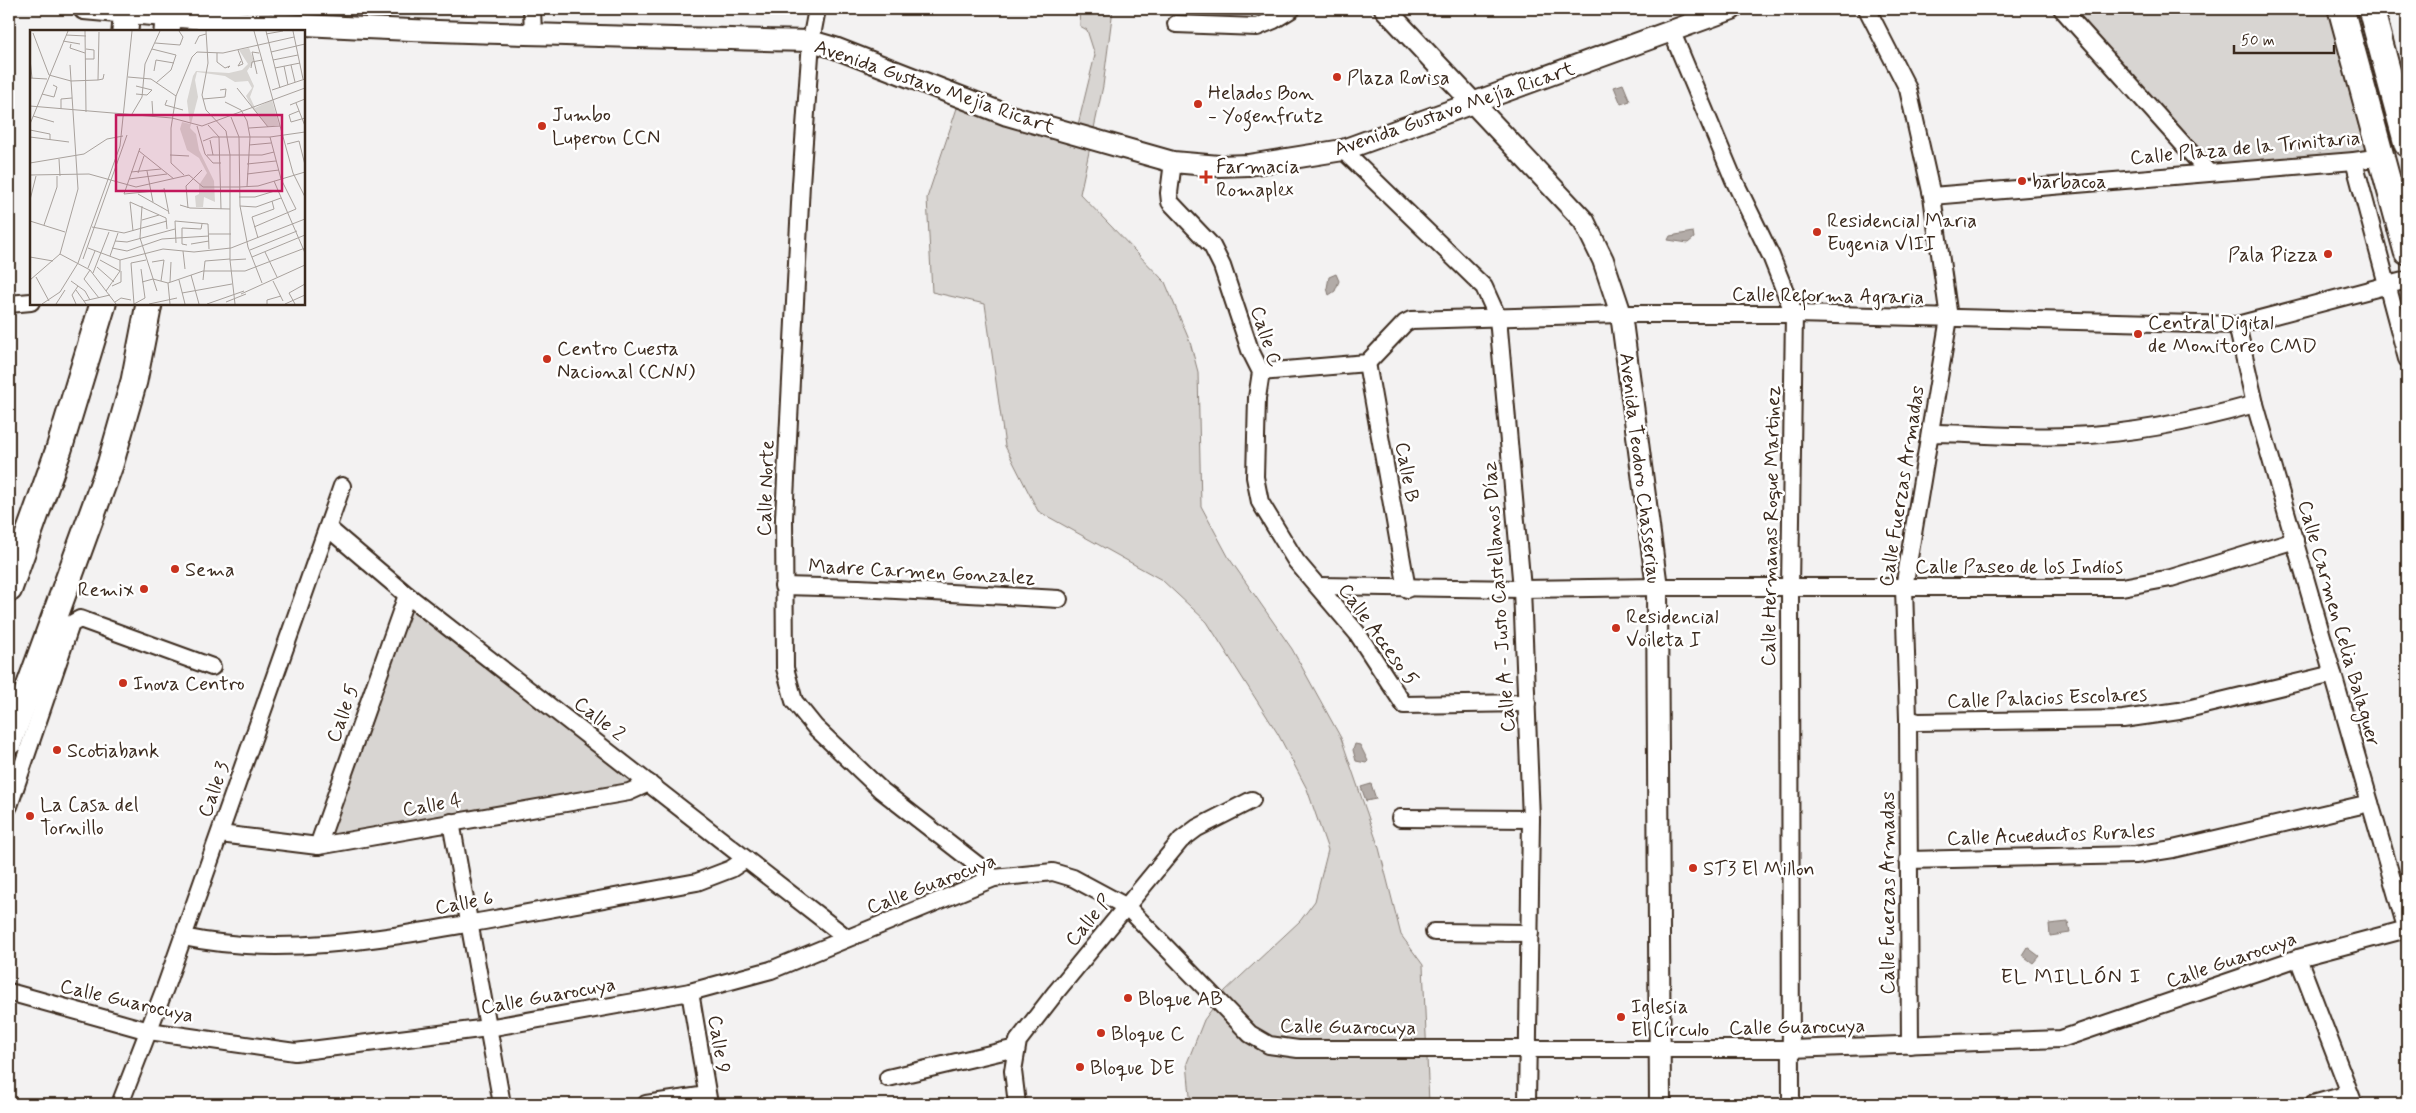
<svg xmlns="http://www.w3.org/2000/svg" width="2416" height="1113" viewBox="0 0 2416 1113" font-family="Mynerve,sans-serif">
<rect width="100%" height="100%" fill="#f3f2f2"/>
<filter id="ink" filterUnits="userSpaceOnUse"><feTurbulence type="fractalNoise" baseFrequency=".02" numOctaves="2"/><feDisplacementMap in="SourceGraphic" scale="10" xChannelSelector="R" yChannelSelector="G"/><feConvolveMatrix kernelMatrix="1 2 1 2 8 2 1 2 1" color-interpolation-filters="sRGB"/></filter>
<g filter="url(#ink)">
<!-- green -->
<g fill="#d8d5d2" stroke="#8a8078">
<path d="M1079,9H1113L1103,86L1080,194L1165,282L1190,342L1198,372L1201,506L1229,558L1292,649L1341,738L1379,848L1401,935L1423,965L1429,1104H1193L1190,1096L1187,1063L1204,1020L1225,991L1300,921L1315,901L1328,850L1307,789L1278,734L1207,622L1162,580L1038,511L1005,446L985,304L932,292L927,198L959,102L1075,137L1095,55L1087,30L1080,26Z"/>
<path d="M2065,9H2335L2368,150L2208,172Z"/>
<path d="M411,609L634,783L327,838Z"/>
</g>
<!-- water -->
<g fill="#b2aba7" stroke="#827770">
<path d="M1623,84L1630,101L1621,104L1614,87Z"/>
<path d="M1693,232L1694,238L1688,243L1668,240L1670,236Z"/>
<path d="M1336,274L1339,281L1335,291L1329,295L1327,288L1329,277Z"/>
<path d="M1355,744L1360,745L1368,761L1366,763L1356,761L1353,750Z"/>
<path d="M1371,784L1376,799L1366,801L1361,787Z"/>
<path d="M2068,922L2070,933L2050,936L2049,924Z"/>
<path d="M2027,947L2039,956L2033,963L2022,955Z"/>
</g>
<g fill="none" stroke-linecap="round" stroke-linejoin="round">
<!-- minor casing -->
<g stroke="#3b2a1e" stroke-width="20">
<g id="minor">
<path d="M532,9L533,34"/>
<path d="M817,9L811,41L801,184L784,518L785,668L794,701L815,727L881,790L994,878"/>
<path d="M1867,9L1908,89L1932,196L1949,318L1904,588L1908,719L1910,1045"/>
<path d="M2062,9L2208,172"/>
<path d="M1176,24L1257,27L1274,20L1292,9"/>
<path d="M1671,30L1733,178L1771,256L1794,314L1790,588L1791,1104"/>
<path d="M1343,150L1484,287L1498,318L1522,589L1531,819L1527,1104"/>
<path d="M2354,161L2407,359"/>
<path d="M1173,162L1169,193L1170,202L1212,246L1222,266L1250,350L1261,372L1257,398L1255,477L1260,502L1296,561L1357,633L1404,705L1527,703"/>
<path d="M1932,196L2354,161L2381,157"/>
<path d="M9,304L31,302"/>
<path d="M2237,325L2255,404L2407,931"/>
<path d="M1367,363L1407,589"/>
<path d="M1261,372L1367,363L1405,323L1411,320L1621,314H1794L2237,325L2407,280"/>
<path d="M1930,435L1937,433C1981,434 2027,438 2071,436C2133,434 2195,421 2255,404"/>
<path d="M328,528L407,595L847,938"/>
<path d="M783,586L859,588L1059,599"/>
<path d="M1318,586L1522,589L1657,587H2122L2171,578L2295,540"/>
<path d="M1908,719L1918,722L2123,719L2179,711L2333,674"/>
<path d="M9,806L71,624L80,619L212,667"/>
<path d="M1400,818L1531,819"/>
<path d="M451,822L502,1104"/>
<path d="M220,834L318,846L629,792L649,783"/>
<path d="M318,846L407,595"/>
<path d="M1908,860L2135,855L2173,849L2370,803"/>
<path d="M1434,932L1530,933"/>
<path d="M183,937C283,958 385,938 484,921C555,908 626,895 697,882L731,869L746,859"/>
<path d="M2298,958L2354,1104"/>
<path d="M9,992L149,1031L295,1052L488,1028L690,992L771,970L994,878L1053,872L1073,878L1127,907L1250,1034L1269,1045L1298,1049H1791L2061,1039L2298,958L2407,929"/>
<path d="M690,992L709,1104"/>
<path d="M888,1078L1016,1048"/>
<path d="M120,1104L165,988L342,486"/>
<path d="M646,1104L707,1095"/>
<path d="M1017,1104L1013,1071L1018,1041L1056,992L1181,840L1197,828L1252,800"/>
<path d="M2313,1104L2349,1094"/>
</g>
</g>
<!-- tertiary casing -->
<g stroke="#3b2a1e" stroke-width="24">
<g id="tertiary">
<path d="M84,9C325,32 568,35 811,41L835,48L1007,115L1173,162L1219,166L1249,165L1343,150L1732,9"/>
<path d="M1385,9L1584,221L1603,260L1621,314L1657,587L1660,1104"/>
</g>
</g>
<!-- primary casing -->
<g stroke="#3b2a1e" stroke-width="29">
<g id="primary">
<path d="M2341,9L2407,252"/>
<path d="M2371,9L2407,144"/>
<path d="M125,31L127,9"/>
<path d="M167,31L169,9"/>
<path d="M9,589L59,449L103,304"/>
<path d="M9,742L110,465L134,381L149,304"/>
</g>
</g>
<!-- minor -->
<use href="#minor" stroke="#fff" stroke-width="16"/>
<!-- tertiary -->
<use href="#tertiary" stroke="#fff" stroke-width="20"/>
<!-- primary -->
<use href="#primary" stroke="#fff" stroke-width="25"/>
</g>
</g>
<!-- markers -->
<g fill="#c8321e" stroke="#fff" stroke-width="2">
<circle cx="1337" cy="77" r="5"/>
<circle cx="1198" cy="104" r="5"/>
<circle cx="542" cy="126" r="5"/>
<path d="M1203.5 169.5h5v5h5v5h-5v5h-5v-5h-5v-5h5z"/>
<circle cx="2022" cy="181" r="5"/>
<circle cx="1817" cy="232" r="5"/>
<circle cx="2328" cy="254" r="5"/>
<circle cx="2138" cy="334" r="5"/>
<circle cx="547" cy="359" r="5"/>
<circle cx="175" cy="569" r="5"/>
<circle cx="144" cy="589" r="5"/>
<circle cx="1616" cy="628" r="5"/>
<circle cx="123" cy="683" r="5"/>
<circle cx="57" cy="750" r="5"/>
<circle cx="30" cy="816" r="5"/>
<circle cx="1693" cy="868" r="5"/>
<circle cx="1128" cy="998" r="5"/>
<circle cx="1621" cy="1017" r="5"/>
<circle cx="1101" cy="1033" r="5"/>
<circle cx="1080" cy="1067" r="5"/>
</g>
<g text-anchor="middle" stroke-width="5" stroke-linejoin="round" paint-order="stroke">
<!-- poi labels -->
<g font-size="20" fill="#3b2a1e" stroke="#fff" text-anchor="start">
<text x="1347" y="84">Plaza Rovisa</text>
<text x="1208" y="99">Helados Bon<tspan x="1208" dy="23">- Yogenfrutz</tspan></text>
<text x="552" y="121">Jumbo<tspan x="552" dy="23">Luperon CCN</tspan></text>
<text x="1216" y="173">Farmacia<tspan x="1216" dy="23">Romaplex</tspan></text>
<text x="2032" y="188">barbacoa</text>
<text x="1827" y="227">Residencial Maria<tspan x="1827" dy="23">Eugenia VIII</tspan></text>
<text x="2318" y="261" text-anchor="end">Pala Pizza</text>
<text x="2148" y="329">Central Digital<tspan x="2148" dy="23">de Monitoreo CMD</tspan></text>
<text x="557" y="355">Centro Cuesta<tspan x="557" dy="23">Nacional (CNN)</tspan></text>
<text x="185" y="576">Sema</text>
<text x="134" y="596" text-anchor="end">Remix</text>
<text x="1626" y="623">Residencial<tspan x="1626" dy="23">Voileta I</tspan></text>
<text x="133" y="690">Inova Centro</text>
<text x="67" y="757">Scotiabank</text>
<text x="40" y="811">La Casa del<tspan x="40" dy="23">Tornillo</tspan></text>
<text x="1703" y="875">ST3 El Millon</text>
<text x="1138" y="1005">Bloque AB</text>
<text x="1631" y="1013">Iglesia<tspan x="1631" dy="23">El Círculo</tspan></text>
<text x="1111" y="1040">Bloque C</text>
<text x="1090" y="1074">Bloque DE</text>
</g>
<!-- street labels -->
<g font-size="20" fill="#3b2a1e" stroke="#fff">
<text transform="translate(935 86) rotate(19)" y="7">Avenida Gustavo Mejía Ricart</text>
<text transform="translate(1454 108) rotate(-19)" y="7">Avenida Gustavo Mejía Ricart</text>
<text transform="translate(2245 147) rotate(-5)" y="7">Calle Plaza de la Trinitaria</text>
<text transform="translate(1828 295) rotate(1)" y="7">Calle Reforma Agraria</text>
<text transform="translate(1267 336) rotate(72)" y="7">Calle C</text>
<text transform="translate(1641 468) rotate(83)" y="7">Avenida Teodoro Chasseriau</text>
<text transform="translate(1408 472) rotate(80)" y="7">Calle B</text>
<text transform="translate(1901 486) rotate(-81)" y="7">Calle Fuerzas Armadas</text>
<text transform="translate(765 488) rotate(-88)" y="7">Calle Norte</text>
<text transform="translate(1770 526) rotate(-89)" y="7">Calle Hermanas Roque Martinez</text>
<text x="2019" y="573">Calle Paseo de los Indios</text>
<text transform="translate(922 571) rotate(3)" y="7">Madre Carmen Gonzalez</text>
<text transform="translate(1498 597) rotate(-94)" y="7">Calle A - Justo Castellanos Díaz</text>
<text transform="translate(2340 623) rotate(74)" y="7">Calle Carmen Celia Balaguer</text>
<text transform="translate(1379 634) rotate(54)" y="7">Calle Acceso 5</text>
<text transform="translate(2047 697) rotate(-2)" y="7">Calle Palacios Escolares</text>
<text transform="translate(342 713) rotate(-70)" y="7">Calle 5</text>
<text transform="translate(600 718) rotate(38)" y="7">Calle 2</text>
<text transform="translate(213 789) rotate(-70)" y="7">Calle 3</text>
<text transform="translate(432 804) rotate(-10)" y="7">Calle 4</text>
<text transform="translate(2051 834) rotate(-2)" y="7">Calle Acueductos Rurales</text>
<text transform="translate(931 883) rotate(-21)" y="7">Calle Guarocuya</text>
<text transform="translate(1887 893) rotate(-90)" y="7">Calle Fuerzas Armadas</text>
<text transform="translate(464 902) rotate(-10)" y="7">Calle 6</text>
<text transform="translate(1088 920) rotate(-50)" y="7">Calle P</text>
<text transform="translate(2231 959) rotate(-19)" y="7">Calle Guarocuya</text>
<text transform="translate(548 995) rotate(-10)" y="7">Calle Guarocuya</text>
<text transform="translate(127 1000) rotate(13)" y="7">Calle Guarocuya</text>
<text transform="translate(1348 1026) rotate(1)" y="7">Calle Guarocuya</text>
<text transform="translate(1797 1026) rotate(-1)" y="7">Calle Guarocuya</text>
<text transform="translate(720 1044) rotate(81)" y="7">Calle 9</text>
</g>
<!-- neighbourhood labels -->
<g font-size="21" letter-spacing="1" fill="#3b2a1e" stroke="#fff">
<text x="2071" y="983">EL MILLÓN I</text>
</g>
</g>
<!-- overview -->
<g transform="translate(30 30)">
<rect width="275" height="275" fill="#f3f2f2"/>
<path d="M219,18L224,31L217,41L224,56L220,67L225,78L242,70L249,95L238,97L223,79L216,66L222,58L218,51L205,52L195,46L167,42L165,50L168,67L160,98L166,104L169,120L184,151L185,172L174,167L173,177H166L165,166L169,164V155L177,143L169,128L157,120L150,99L152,92L160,94L157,71L163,46L166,41L199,43L212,40L218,34L209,20Z" fill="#d8d5d2"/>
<path fill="none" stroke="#a9a29d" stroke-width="1" d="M55,1L56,82M176,1L178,33L172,65L176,80L196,101L200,125V230L205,274M224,1L263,143L275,167M236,1L250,58M263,1L273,49M3,3L19,45L41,51L68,50L73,49L74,44M236,4L253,1M36,5L56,6M33,11L50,14M125,13L150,15L153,7L149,1M41,14L40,18L55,23M165,14L169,6L176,4M122,19L146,25L141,40L126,53M208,20L213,34L208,36L211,31M241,22L275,14M187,23V32L195,38L200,36L198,38M0,29L2,48M55,29H64V20L56,19M243,30L268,25M261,35L265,52M254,36L258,55M221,38L222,32L232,30M245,38L270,33M124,41L126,30L144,33M227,44L222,22L229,23M98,47L121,49L146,66M0,48L17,49M68,50L69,2M207,58L238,97M242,60L275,49M12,64L24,67L27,57L23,55M106,64L117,65L122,60L106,56M173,69L195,67L196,59L190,60M137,70L135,75L153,80M122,71L123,87M195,72L211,80L217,91L220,107L217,157M266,73L275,96M260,75L275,69M0,76L142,88L172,96L275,58M31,79V69L42,68M269,81L259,85L261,92L275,88M102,84L112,67L115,34L130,1M3,86L24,92M201,87L209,107L210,176L218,217L232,253M0,94L38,1M178,95L189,107L191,179M167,96L175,124L183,133H191M219,98L250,96M0,100L20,104V110M0,107L39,112M180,110L183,125M173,111L183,107H240L275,102M257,114L269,111L275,135M219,115L241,113M110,118L94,164L135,160M109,121L144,149M140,125L159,126M177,125H232L244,122M29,129L30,146M0,133L54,124L77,109L93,106M217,134L246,131M117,141L123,172M101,142L131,139M108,143L114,126M217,144L249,140M0,145L59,144L106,157L159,145L173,157H209L228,156L275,142M154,145L141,133V98L146,66L162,27L167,22L193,23L264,7M99,149L137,144M244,151L275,223M134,158L139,184M108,164L138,181M209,167H225L248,160M0,170L6,146M150,175L160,178L200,179M112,176L110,208L127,261M210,176L226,177L251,168M158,178L156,156L172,140M112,190L129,185M0,191L35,202M14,195L27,157V146M62,197L94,203L137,191M224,197L266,179L251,149L240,107M103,201L100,172L136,188L137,199M179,204H201M228,208L222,187L244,179L242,171M85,211L97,212L145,199M146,213L145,191L178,194L179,219M161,214L179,211M157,215L152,214V198L171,199L172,194M58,218L90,230L133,219L164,222L201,218L275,189M82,218L97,221L132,209L179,206M220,220L267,201M153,221L155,239M235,222L247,247M30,224L60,240L86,274M80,226L88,203M0,227L23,231M222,227L275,205M53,229L97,105M70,230L90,241M200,230L216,229M175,231L200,229M122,232L134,230L131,251M67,237L84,252M58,238L65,221M60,240L54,249L69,268M63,243L79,202M161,245L169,274M6,247L19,271M0,250L30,224L48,159L40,35M149,250L155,274M173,250L175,231M41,251L55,261L60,270M243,251L253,271M112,252L123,249L138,253L173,241H215L275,218M140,252L141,232M138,253L140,274M82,256L91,252V241M46,260L56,274M76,261L90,241V230M152,263L202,254M211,264L275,235M54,271L80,265M85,272L91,268L101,270M196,272L216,264M12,274L30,262L48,233L90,116L102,1M26,274L35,260M46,274L42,265L48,256M104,274L101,233L116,230M104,274L115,268L111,239M119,274L147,268M177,274L214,261M237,274V270L251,266M255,274L275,265M265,274L259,263L275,254"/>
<path fill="#c2185b" fill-opacity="0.15" stroke="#c2185b" stroke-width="2.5" d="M86,85H252V161H86Z"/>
<rect width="275" height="275" fill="none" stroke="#3b2a1e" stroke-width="2.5"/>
</g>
<!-- margin -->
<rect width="2416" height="1113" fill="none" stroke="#fff" stroke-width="30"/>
<rect x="15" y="15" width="2386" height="1083" fill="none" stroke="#3b2a1e" stroke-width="2" filter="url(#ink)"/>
<!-- scale -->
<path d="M2234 45v8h100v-8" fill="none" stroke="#3b2a1e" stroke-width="2.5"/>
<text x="2241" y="45" font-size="15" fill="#3b2a1e" stroke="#ffffff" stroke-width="4" paint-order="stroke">50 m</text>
</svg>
